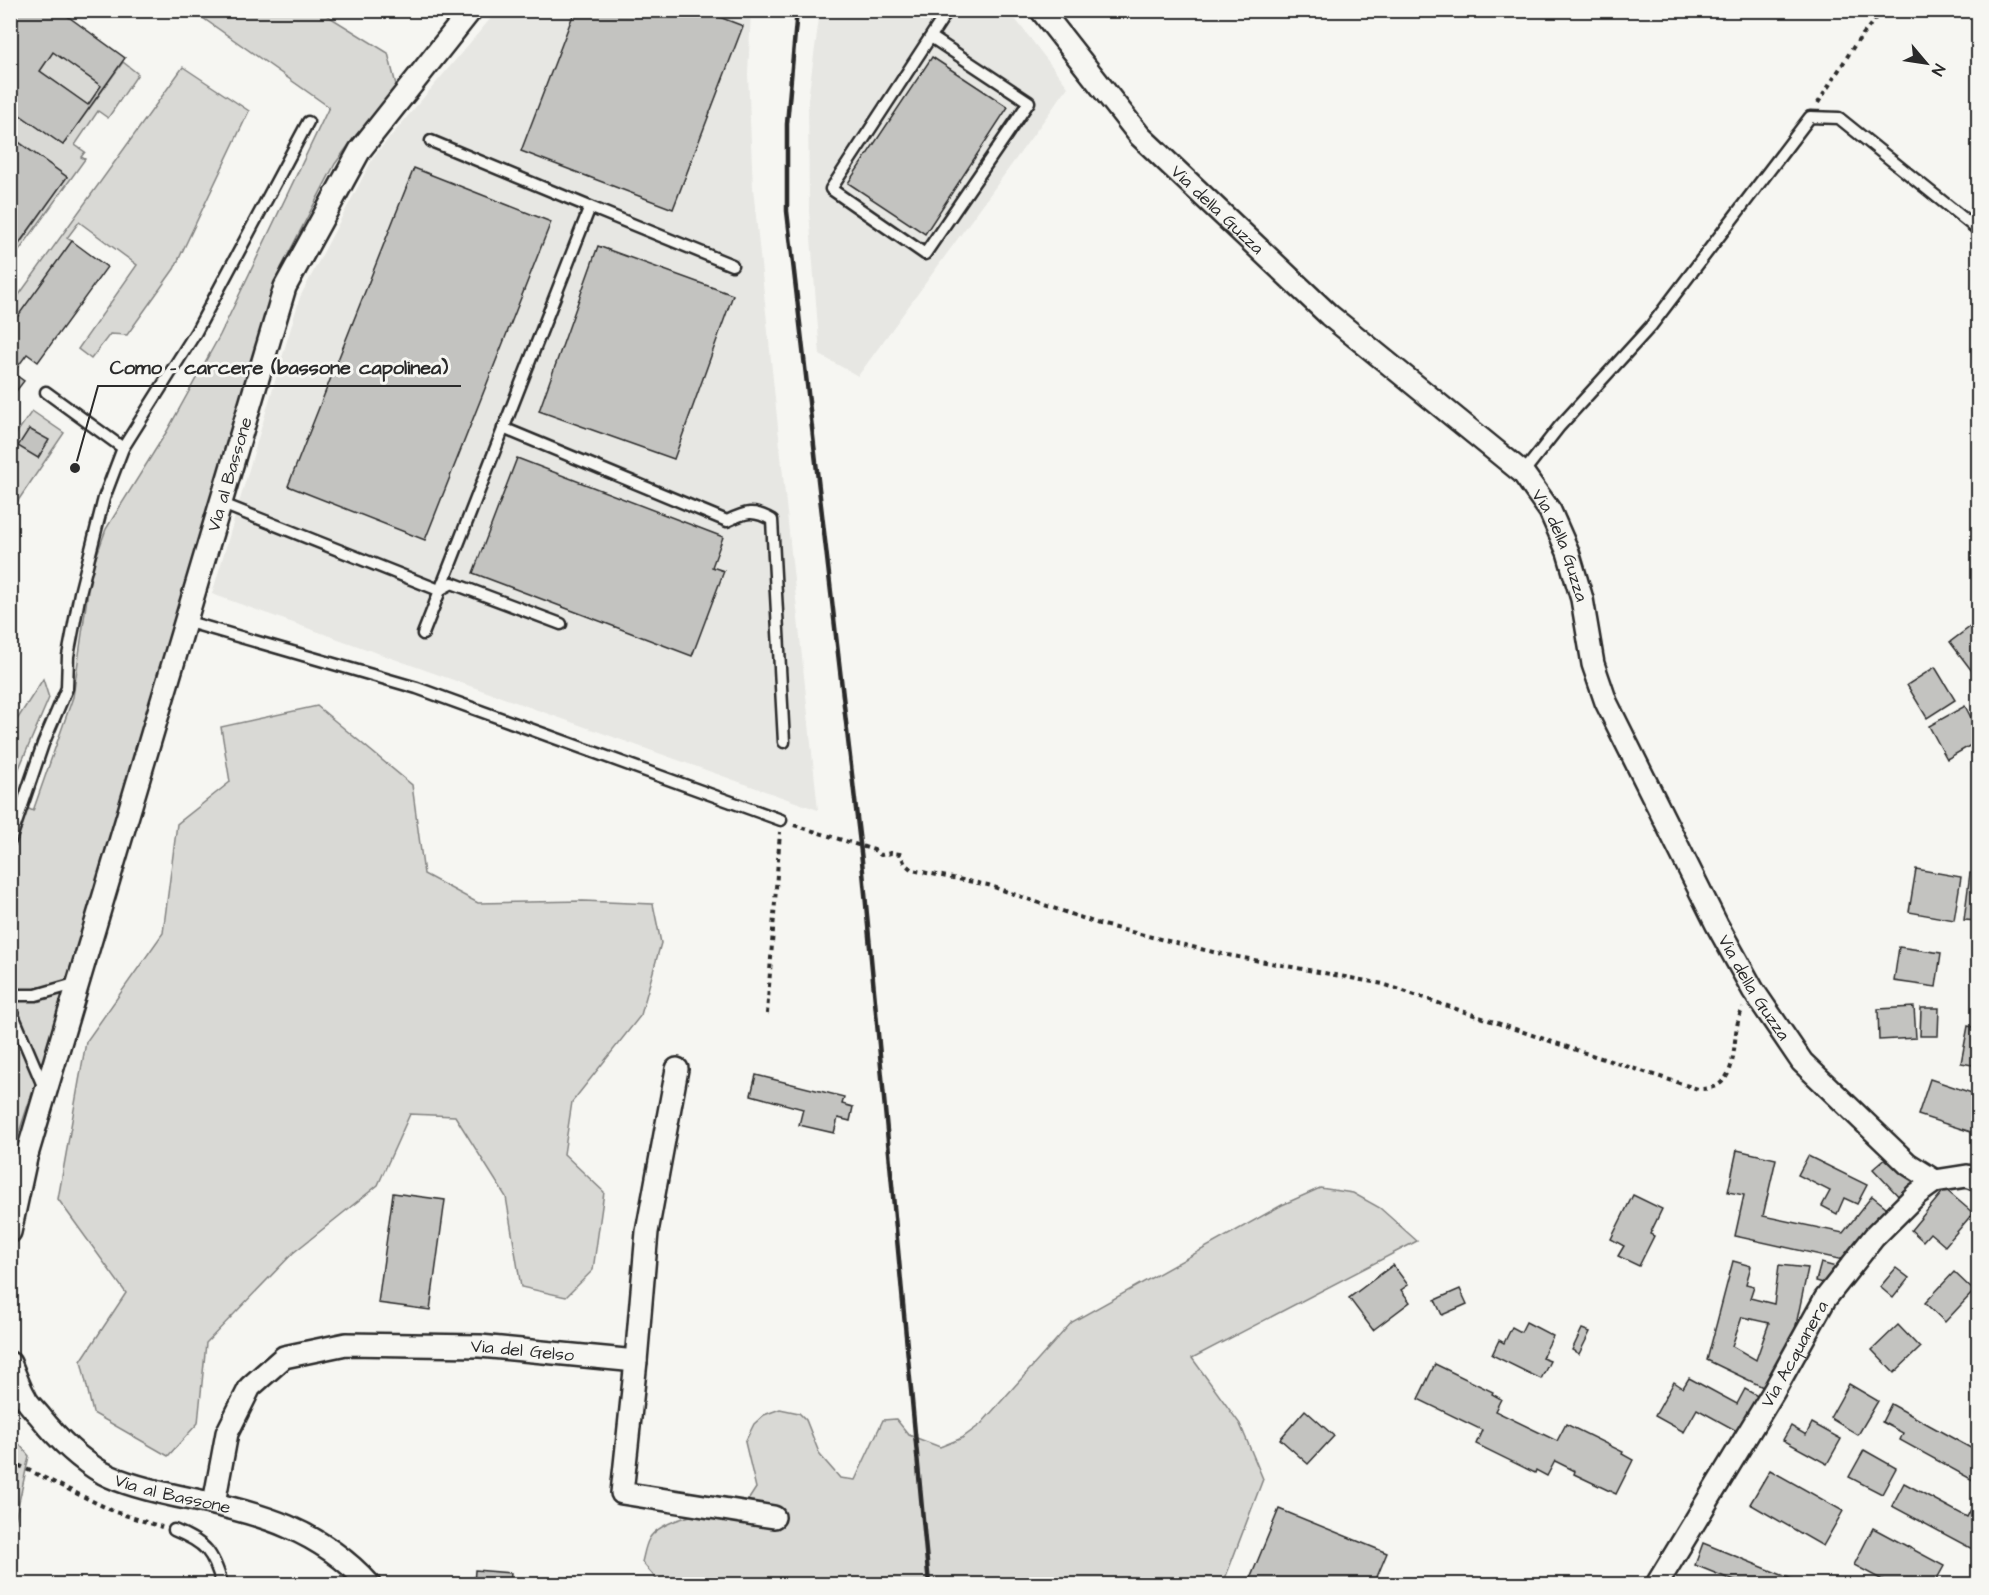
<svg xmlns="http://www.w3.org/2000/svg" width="1989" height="1595" viewBox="0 0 1989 1595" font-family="'Architects Daughter',sans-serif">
<rect width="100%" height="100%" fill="#f6f6f2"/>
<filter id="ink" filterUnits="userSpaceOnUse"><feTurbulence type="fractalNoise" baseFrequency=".0167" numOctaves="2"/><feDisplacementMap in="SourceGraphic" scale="12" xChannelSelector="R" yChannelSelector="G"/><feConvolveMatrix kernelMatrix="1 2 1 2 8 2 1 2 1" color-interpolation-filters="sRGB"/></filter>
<g filter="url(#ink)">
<!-- built -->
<g fill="#e7e7e3">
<path d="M497,11H751L748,74L753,188L818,810L212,594L300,297L374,156Z"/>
<path d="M820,11H1009L1068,87L858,376L820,355L809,211L808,99Z"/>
</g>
<!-- green -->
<g fill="#d9d9d5" stroke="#828280" stroke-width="1.5">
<path d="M193,11H320L388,53L397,89L356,135L335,164L281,268L259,345L149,706L76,962L11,1156V800L33,811L73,697L88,591L94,563L106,529L167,431L220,335L329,107Z"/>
<path d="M53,52L101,86L88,105L40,71Z"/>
<path d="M123,62L138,74L108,118L98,111L75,145L85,152L81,157L85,159L11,262V256L67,177L11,136V108L63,145Z"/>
<path d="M183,67L249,111L174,269L127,335L110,334L91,359L78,349L137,265L79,222L67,238L72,241L11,327V306Z"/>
<path d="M32,411L64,433L11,511V441Z"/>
<path d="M43,679L49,698L11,787V729Z"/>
<path d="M317,706L412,785L424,874L478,903L583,901L653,904L661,943L641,1015L572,1102L564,1154L604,1192L593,1270L566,1297L521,1287L506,1197L455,1116L410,1114L378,1185L293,1253L206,1343L198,1423L168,1456L93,1413L81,1361L126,1293L58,1199L86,1042L163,933L177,824L230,782L221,727Z"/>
<path d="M1320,1188L1353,1193L1380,1208L1417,1241L1192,1358L1240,1424L1263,1479L1223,1584H673L658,1581L642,1562C644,1555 645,1546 649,1539C661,1517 721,1509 745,1505L756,1488L745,1442L754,1424L764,1415L780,1409L799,1413L806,1420L820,1455L840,1478L855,1480L883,1420L896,1419L909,1435L940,1447L962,1438L981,1424L1072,1322L1282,1205Z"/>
<path d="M11,1434L29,1456L11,1539Z"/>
</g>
<!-- building -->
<g fill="#c3c3c0" stroke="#2b2b2b" stroke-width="1.5" fill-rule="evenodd">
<path d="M10,10H59L125,58L63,145L10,108ZM53,52L101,86L88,105L40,71Z"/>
<path d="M575,10H701L743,26L673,209L521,151Z"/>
<path d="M932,57L1008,107L925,234L848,183Z"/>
<path d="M10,136L67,177L10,256Z"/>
<path d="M414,168L551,222L425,540L288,486Z"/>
<path d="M72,241L107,267L38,362L27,354L13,373L24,381L10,399V327Z"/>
<path d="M598,246L733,295L674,459L539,411Z"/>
<path d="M29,429L49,440L38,458L18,446Z"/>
<path d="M517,458L723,537L712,567L724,571L692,656L473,573Z"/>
<path d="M1978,621V672L1975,675L1950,642Z"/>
<path d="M1935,667L1955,700L1927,718L1907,685Z"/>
<path d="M1965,706L1978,731V741L1947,759L1929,726Z"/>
<path d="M1916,869L1961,877L1954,920L1909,912Z"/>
<path d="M1970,873L1978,874V921L1964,920Z"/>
<path d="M1899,947L1941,953L1936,987L1894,981Z"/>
<path d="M1914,1007L1916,1038L1879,1040L1878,1009Z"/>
<path d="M1921,1008H1939L1938,1036H1920Z"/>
<path d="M1968,1026L1978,1028V1066L1961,1063Z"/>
<path d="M756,1075L844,1097L842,1104L853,1107L850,1121L838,1118L834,1133L799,1125L803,1109L751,1095Z"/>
<path d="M1930,1079L1978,1095L1977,1134L1918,1115Z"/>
<path d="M1737,1150L1776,1159L1763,1216L1843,1233L1872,1196L1891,1211L1852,1262L1735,1236L1744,1195L1728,1192Z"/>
<path d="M1889,1155L1919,1187L1903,1201L1873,1169Z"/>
<path d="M1808,1156L1867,1185L1857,1204L1844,1198L1837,1214L1822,1206L1830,1191L1798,1175Z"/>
<path d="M1945,1189L1973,1213L1945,1246L1930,1233L1923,1241L1911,1230Z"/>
<path d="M393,1193L445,1200L430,1310L378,1303Z"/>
<path d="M1633,1195L1662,1209L1650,1234L1654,1236L1639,1266L1618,1256L1624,1246L1611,1239Z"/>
<path d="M1733,1261L1751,1266L1746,1284L1754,1286L1750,1298L1774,1304L1779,1265L1808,1268L1792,1344L1767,1389L1707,1360ZM1742,1317L1769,1323L1756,1360L1732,1346Z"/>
<path d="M1821,1263L1836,1267L1831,1285L1816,1281Z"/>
<path d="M1393,1265L1408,1285L1401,1290L1410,1302L1373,1330L1349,1298Z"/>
<path d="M1896,1268L1909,1278L1893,1298L1880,1287Z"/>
<path d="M1954,1272L1974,1291L1945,1322L1925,1303Z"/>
<path d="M1460,1289L1467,1304L1442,1315L1435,1300Z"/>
<path d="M1526,1322L1553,1336L1542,1358L1550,1361L1541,1379L1492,1355L1499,1340L1504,1343L1512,1327L1521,1332Z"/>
<path d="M1898,1325L1920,1348L1894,1373L1872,1350Z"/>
<path d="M1582,1329L1590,1332L1579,1354L1572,1350Z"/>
<path d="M1435,1364L1493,1392L1492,1394L1501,1399L1495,1411L1557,1441L1566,1424L1623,1452L1622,1454L1633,1460L1616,1494L1574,1474L1575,1471L1555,1461L1547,1476L1536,1470L1535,1473L1476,1444L1482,1430L1418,1399Z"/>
<path d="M1689,1378L1737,1404L1745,1389L1763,1399L1744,1435L1697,1409L1684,1432L1655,1416L1674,1382L1683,1388Z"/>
<path d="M1849,1384L1878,1401L1858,1435L1830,1418Z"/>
<path d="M1891,1404L1978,1452V1483L1900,1440L1903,1433L1882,1422Z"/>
<path d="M1305,1410L1334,1436L1308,1464L1280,1439Z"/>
<path d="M1812,1423L1841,1439L1827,1464L1783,1440L1791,1426L1806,1435Z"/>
<path d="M1864,1450L1896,1468L1882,1494L1849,1477Z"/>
<path d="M1770,1470L1843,1511L1823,1546L1750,1504Z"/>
<path d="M1904,1483L1967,1517L1978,1495V1547L1976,1551L1892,1506Z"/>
<path d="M1279,1509L1387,1553L1374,1584H1248Z"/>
<path d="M1873,1528L1944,1566L1934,1584H1890L1854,1565Z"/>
<path d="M1703,1543L1794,1580L1792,1584H1742L1695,1565Z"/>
<path d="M475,1570L511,1573L510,1584H474Z"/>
</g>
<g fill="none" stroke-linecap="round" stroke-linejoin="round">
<!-- lane casing -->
<g stroke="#2b2b2b" stroke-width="15">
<g id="lane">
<path d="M931,37L1029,102L925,254L831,189L948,10"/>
<path d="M590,207L732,265"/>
<path d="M46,392L123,448"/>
<path d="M503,428L727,521C746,512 753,509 772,520L784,742"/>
<path d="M1523,473L1559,427L1651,326L1810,117L1839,118L1978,230"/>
<path d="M220,503L439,590L452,583L561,624"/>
<path d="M185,621L417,688L781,820"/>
<path d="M423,634L590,207L431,141"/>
<path d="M10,841L43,744L67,688L68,656L80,593L104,498L123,448L196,332L308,122"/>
<path d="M10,995H36L78,983"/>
<path d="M10,1008L44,1088"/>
<path d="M174,1530C206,1543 213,1552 222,1584"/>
</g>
</g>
<!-- street casing -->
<g stroke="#2b2b2b" stroke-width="26">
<g id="street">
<path id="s1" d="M1041,10L1140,136L1329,315L1523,473L1550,511L1568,552L1582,599L1593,664L1606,702L1717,925L1753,990L1802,1062L1908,1164L1935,1181"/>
<path id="s2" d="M10,1232L26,1158L285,287L360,150L471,10"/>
<path d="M636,1361L622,1493L774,1517"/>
<path id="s3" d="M10,1363C15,1374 19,1387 25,1397C28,1404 34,1409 39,1415C58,1439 77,1458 103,1473C125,1485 166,1494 191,1499C260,1513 320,1530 369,1584"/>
<path id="s4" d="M214,1503L227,1433L250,1387L284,1357L346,1344L480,1346L636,1361L647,1232L677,1069"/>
<path id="s5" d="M1657,1584L1774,1391L1825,1299L1874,1237L1917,1194L1935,1181L1967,1176L1978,1180"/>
</g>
</g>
<!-- path -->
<g stroke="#2b2b2b" stroke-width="4" stroke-dasharray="4.5 4.5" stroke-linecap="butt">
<path d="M1818,103L1854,46L1882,10"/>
<path d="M794,825L874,850L881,855L891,853L900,854L905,864L912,870L988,885L1099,924L1217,953L1383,984L1582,1052L1698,1089C1746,1090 1727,1037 1743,1008"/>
<path d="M767,1014L780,832"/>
<path d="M10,1464L18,1465L115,1512L162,1527"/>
</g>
<!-- lane -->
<use href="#lane" stroke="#f6f6f2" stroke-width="10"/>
<!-- street -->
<use href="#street" stroke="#f6f6f2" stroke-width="21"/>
<!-- rail -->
<path stroke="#2b2b2b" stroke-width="4.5" d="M797,10L787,124V211L862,861L929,1584"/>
</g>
</g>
<g text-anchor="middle" stroke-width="6" stroke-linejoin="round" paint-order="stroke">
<!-- street labels -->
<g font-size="18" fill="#2b2b2b" stroke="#f6f6f2">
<text dy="6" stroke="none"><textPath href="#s1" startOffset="267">Via della Guzza</textPath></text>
<text dy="6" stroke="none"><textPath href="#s2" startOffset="789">Via al Bassone</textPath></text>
<text dy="6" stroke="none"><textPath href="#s1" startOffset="753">Via della Guzza</textPath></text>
<text dy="6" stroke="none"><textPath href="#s1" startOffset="1239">Via della Guzza</textPath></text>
<text dy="6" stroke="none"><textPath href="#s4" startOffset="408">Via del Gelso</textPath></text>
<text dy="6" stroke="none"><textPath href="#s5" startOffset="268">Via Acquanera</textPath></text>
<text dy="6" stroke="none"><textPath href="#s3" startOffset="220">Via al Bassone</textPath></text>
</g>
</g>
<!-- callouts -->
<path fill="none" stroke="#2b2b2b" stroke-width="2" d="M75 468L98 386H461"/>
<circle fill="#2b2b2b" stroke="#f6f6f2" stroke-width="2" cx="75" cy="468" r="6"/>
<g font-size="20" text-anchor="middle" font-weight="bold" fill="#2b2b2b" stroke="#f6f6f2" stroke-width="6" stroke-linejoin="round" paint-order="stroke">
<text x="279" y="374">Como - carcere (bassone capolinea)</text>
</g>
<!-- margin -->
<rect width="1989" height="1595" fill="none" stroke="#f6f6f2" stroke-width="36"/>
<rect x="18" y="18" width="1953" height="1559" fill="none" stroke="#2b2b2b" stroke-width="2" filter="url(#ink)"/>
<!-- north arrow -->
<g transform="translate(1926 63) rotate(119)" stroke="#f6f6f2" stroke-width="4.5" paint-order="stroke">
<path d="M0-4.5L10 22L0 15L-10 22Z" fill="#2b2b2b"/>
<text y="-9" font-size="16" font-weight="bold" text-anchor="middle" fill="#2b2b2b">N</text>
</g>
</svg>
